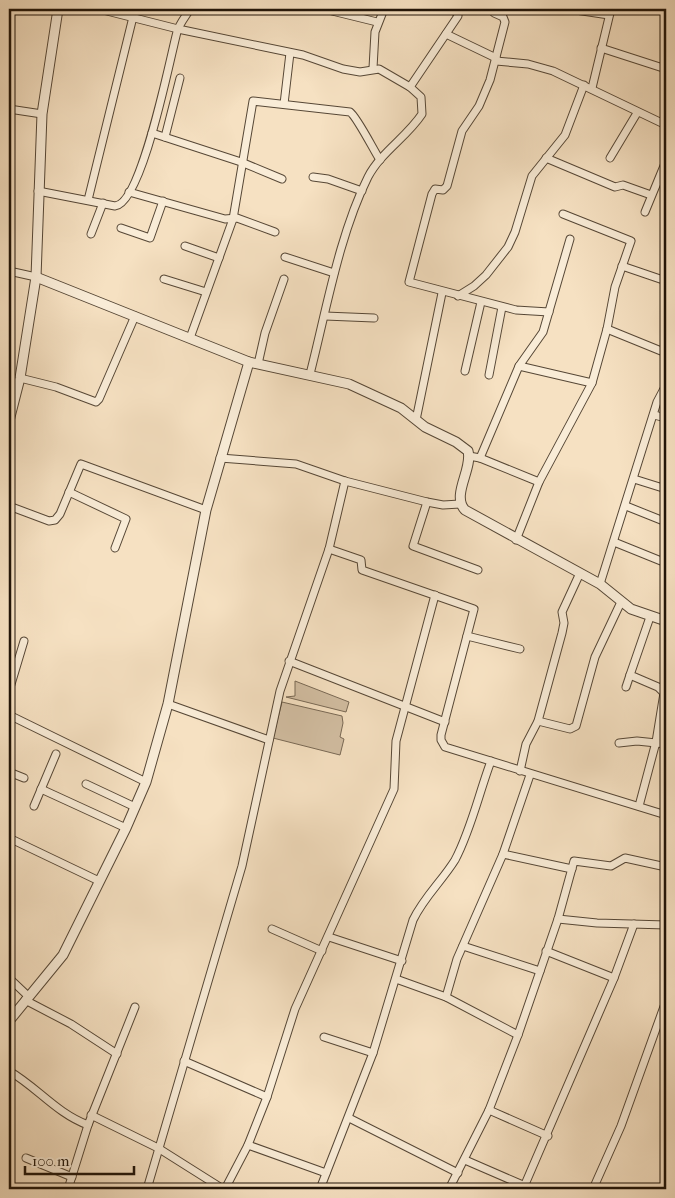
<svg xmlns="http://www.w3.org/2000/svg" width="675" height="1198" viewBox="0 0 675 1198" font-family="'IM FELL French Canon',serif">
<rect width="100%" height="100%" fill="#f6e1c2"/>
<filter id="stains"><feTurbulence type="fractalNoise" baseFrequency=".004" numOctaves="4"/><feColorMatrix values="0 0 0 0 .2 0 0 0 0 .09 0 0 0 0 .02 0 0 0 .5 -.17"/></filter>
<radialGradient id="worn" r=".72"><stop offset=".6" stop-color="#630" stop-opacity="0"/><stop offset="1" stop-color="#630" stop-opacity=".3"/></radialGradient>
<!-- green -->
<g fill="#d2bea2" stroke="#796955">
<path d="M295,681L349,702L346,712L286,697L295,696Z"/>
<path d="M282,702L342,716L343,723L340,737L344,739L340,755L273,738Z"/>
</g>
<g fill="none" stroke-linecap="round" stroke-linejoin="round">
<!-- minor casing -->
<g stroke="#564736" stroke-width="9">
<g id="minor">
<path d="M99,9L178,29L303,55L343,69L360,72L379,69L410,87L421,97L422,114C407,137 381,152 368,177C339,235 326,312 310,374"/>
<path d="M324,9L377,22"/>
<path d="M493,9L494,13L503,17L505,22L490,80L479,106L462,131L447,186L443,190L435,189L432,194L409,282L516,310L549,312"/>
<path d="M569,9L609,15"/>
<path d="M446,34L496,58"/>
<path d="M601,48L666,69"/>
<path d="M496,61L528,64L553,71L666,125"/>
<path d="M373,68L375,32L384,9"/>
<path d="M410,87L458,16V13L449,9"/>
<path d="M592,88L611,9"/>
<path d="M284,104L290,53"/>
<path d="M9,109L42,114"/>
<path d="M152,133L241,162L282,179"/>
<path d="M165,137L180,78"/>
<path d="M546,158L615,187L623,185L651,195"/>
<path d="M610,158L637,113"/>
<path d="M313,177L328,179L362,191"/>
<path d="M38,191L115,206C142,204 170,58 177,32C179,24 186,16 190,9"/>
<path d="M129,192L225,219L237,218L275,232"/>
<path d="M88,200L133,17"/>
<path d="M645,212L666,161"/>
<path d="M121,228L150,238L163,201"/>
<path d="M91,234L103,203"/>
<path d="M185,246L219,258"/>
<path d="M285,257L334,273"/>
<path d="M622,266L666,281"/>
<path d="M9,271L36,277"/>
<path d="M164,279L206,292"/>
<path d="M458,296L474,286L486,275L508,247L515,232L532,176L565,135L584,85"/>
<path d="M325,316L374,318"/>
<path d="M607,329L666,353"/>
<path d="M190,338L233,219L253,101L350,112C357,117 373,149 380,160"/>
<path d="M258,364L265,333L284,279"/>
<path d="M519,366L592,383"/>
<path d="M465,371L481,302"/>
<path d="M489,375L502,307"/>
<path d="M20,378L56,387L96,402L99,399L135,316"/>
<path d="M654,415L666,418"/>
<path d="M416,420L442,293"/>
<path d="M469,456L480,458L539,482"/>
<path d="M220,458L296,464L345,481L427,502L443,505L460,504"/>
<path d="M480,458L519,366L543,332L570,239"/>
<path d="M634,479L666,489"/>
<path d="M69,492L126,519L115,548"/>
<path d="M427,502L413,546L478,570"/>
<path d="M9,506L49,521L55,520L60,514L81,464L206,510"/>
<path d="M626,506L666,522"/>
<path d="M516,540L539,482L592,383L607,329L615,287L631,241L563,214"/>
<path d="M614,542L666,563"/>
<path d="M329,549L361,560L362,570L474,609L441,735V740L445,747L666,815"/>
<path d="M600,584L657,402L666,385"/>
<path d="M467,636L520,649"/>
<path d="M289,661L445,722"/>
<path d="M626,687L630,675"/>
<path d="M9,691L24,641"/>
<path d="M168,704L269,740"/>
<path d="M9,715L146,782"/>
<path d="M538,721L570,729L576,726L595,657L621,602"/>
<path d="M619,743L637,741L666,744"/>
<path d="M520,771L526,744L538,721L562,633L564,623L562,612L580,573"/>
<path d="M9,772L24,778"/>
<path d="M86,784L135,807"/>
<path d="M41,789L126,828"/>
<path d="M34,806L56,754"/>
<path d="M639,806L656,742L664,693L658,687L630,675L650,617"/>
<path d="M9,838L99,881"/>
<path d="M503,854L572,869"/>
<path d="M558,919L597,923L666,925"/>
<path d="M272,929L322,951"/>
<path d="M329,937L402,961"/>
<path d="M463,946L540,971"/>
<path d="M9,978L28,996"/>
<path d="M614,978L634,924"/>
<path d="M396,979L446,997L518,1035"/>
<path d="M446,997L457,959L503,854L530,775"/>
<path d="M25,1000L71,1024L117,1054"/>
<path d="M324,1037L373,1053"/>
<path d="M184,1061L267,1097"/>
<path d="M9,1071C37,1087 56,1113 88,1125"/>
<path d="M489,1110L548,1136"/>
<path d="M91,1115L158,1148L223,1189"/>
<path d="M349,1118L458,1173"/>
<path d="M248,1145L326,1173"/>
<path d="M26,1158L72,1177"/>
<path d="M465,1160L525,1186"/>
<path d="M68,1189L88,1125L135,1007"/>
<path d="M147,1189L242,866L280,691L329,549L345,481"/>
<path d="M225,1189L248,1145L267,1097L295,1009L394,789L396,741L435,595"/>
<path d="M320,1189L373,1053L413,920C424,897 442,881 455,860C471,830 479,793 491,761"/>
<path d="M449,1189L489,1110L518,1035L558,919L574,861L611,866L625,858L666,867"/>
<path d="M523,1189L614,978L546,951"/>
<path d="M593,1189L621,1126L666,1001"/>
<path d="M665,1189L666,1187"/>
</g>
</g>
<!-- tertiary casing -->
<g stroke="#564736" stroke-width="11">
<g id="tertiary">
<path d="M36,277L249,362L349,384L401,408L425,427L456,442L468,451C473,469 451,495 465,510L600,584L631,609L666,621"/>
<path d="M9,421L20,378L36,277L42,114L58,9"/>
<path d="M9,1021L63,955L126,828L146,782L168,704L206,510L249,362"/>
</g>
</g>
<!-- minor -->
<use href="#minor" stroke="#f9ecd7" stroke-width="7"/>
<!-- tertiary -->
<use href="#tertiary" stroke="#f9ecd7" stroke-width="9"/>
</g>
<!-- margin -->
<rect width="675" height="1198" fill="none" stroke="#f6e1c2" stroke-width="30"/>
<rect x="10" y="10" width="655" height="1178" fill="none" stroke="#201408" stroke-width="2.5"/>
<rect x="15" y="15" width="645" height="1168" fill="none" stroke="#201408"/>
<!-- scale -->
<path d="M25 1166v8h109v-8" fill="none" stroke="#201408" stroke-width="2.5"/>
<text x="32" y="1166" font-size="15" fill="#201408" stroke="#f9ecd7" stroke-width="4" paint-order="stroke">100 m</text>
<rect width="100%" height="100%" filter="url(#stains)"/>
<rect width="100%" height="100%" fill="url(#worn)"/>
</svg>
